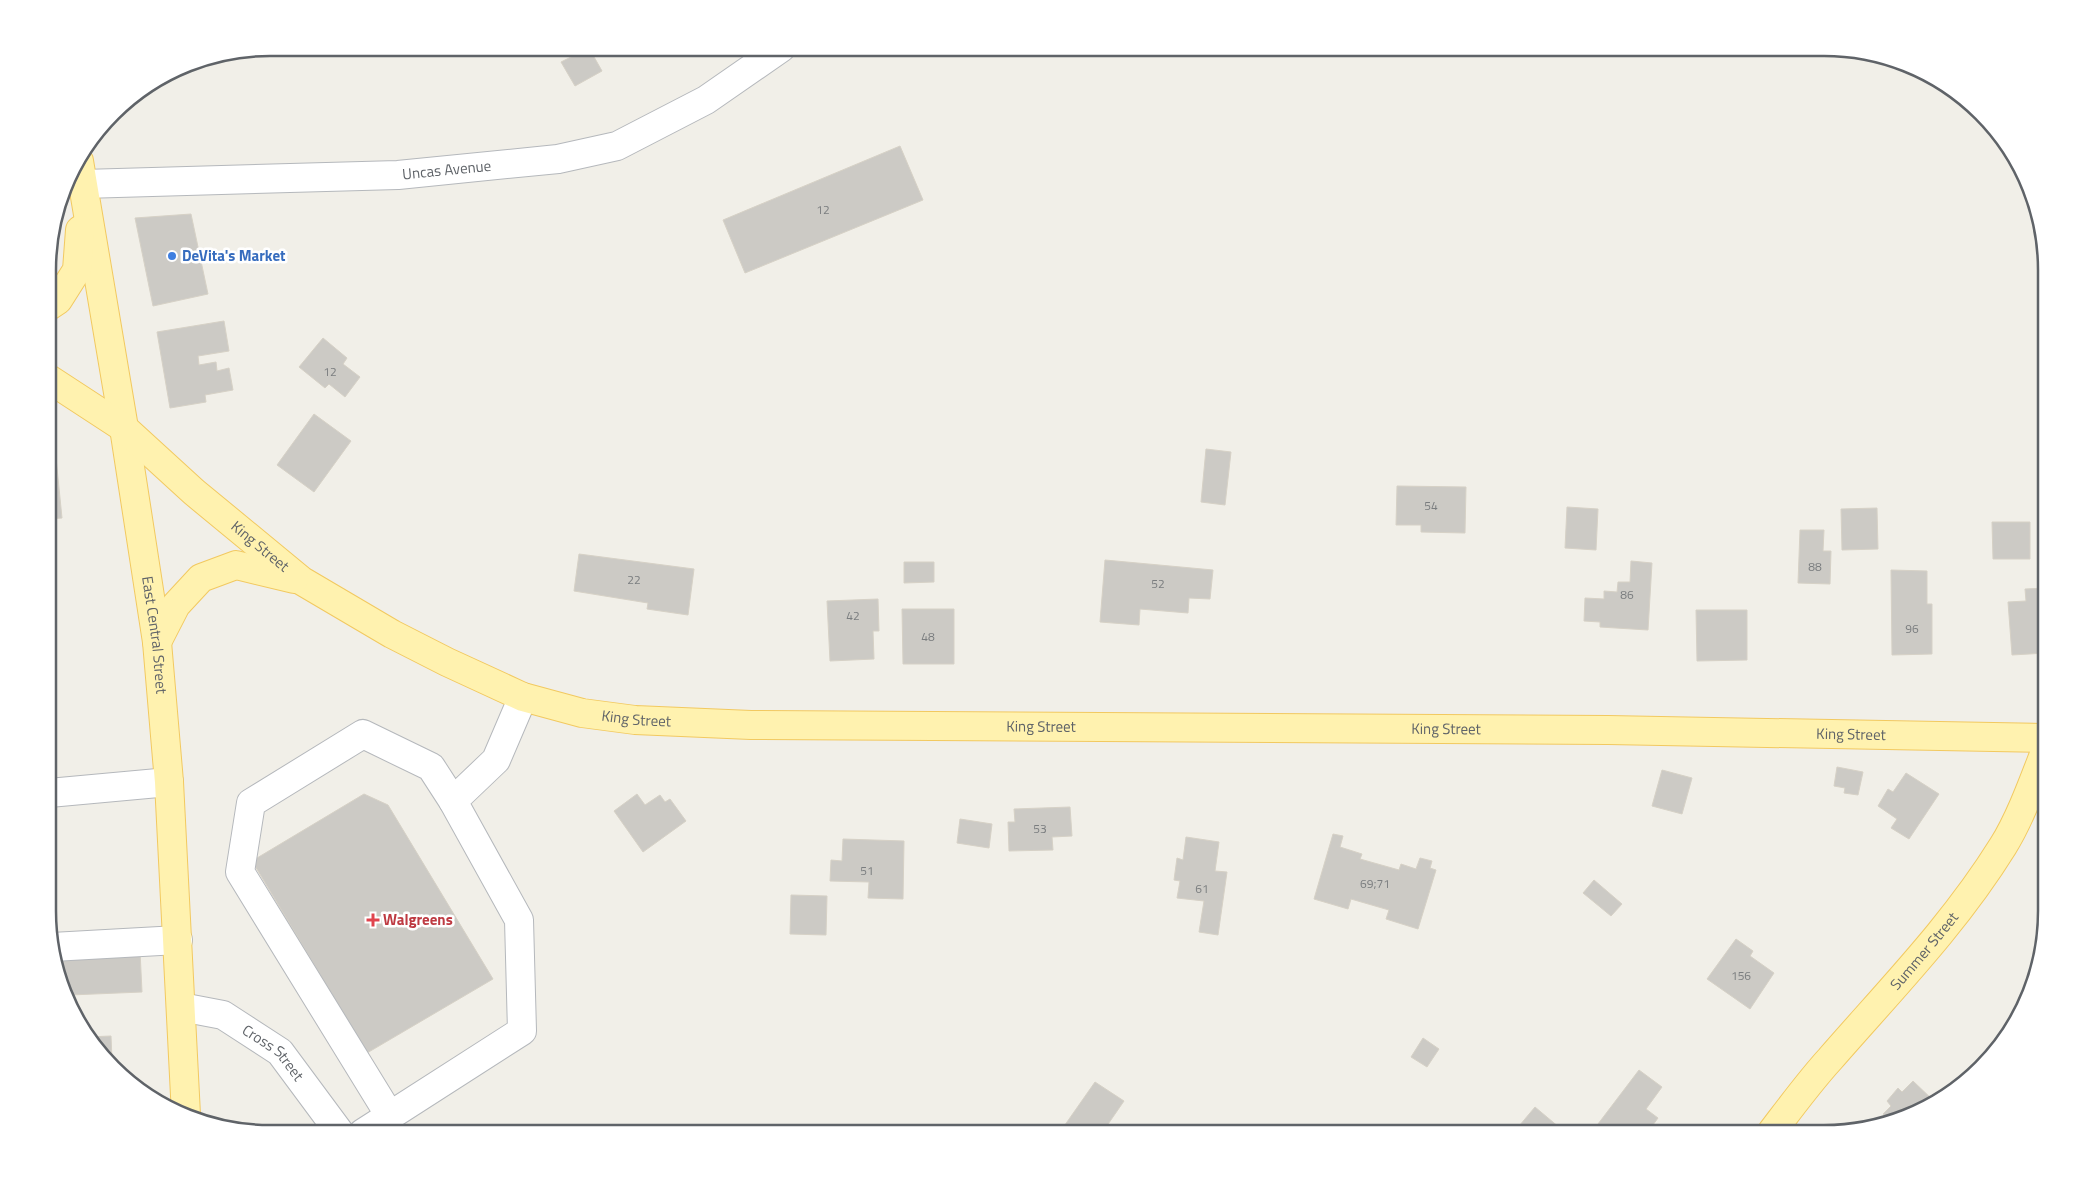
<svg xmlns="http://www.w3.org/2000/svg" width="2094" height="1181" viewBox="0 0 2094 1181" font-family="'Titillium Web',sans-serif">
<rect width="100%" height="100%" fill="#f1efe8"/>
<!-- building -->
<g fill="#cccac5" stroke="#d6d1c6">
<path d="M589,48L602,71L575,86L561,62Z"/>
<path d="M900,146L923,200L745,273L723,220Z"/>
<path d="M191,214L208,294L153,306L135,218Z"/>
<path d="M224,321L229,351L198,356L199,365L216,362L217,371L229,368L233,390L205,395L206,402L170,408L157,332Z"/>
<path d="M323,338L347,358L343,364L360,377L345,397L329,384L325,388L299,367Z"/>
<path d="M314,414L351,441L314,492L277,465Z"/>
<path d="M1206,449L1231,452L1225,505L1201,502Z"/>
<path d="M56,458L62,518L49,519V459Z"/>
<path d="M1397,486L1466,487L1465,533L1421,532V525H1396Z"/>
<path d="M1567,507L1598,509L1596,550L1565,548Z"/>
<path d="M1877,508L1878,549L1842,550L1841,509Z"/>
<path d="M1992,522H2030V559H1993Z"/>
<path d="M1800,530H1824L1823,551H1831L1830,584L1798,583Z"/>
<path d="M579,554L694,569L688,615L647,609L648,603L574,591Z"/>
<path d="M1105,560L1213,570L1210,599L1189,598L1188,613L1140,609L1139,625L1100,622Z"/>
<path d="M1631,561L1652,563L1648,630L1600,627V622L1584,621L1585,598L1604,599V591L1617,592L1618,582H1630Z"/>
<path d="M904,562H934V582L904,583Z"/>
<path d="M1891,570L1927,571V604H1932V654L1892,655Z"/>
<path d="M2046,588V653L2012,655L2008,602L2026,601L2025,589Z"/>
<path d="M878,599L879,631H873L874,659L830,661L827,601Z"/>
<path d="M902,609H954V664H903Z"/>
<path d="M1696,610H1747V660L1697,661Z"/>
<path d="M1837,767L1863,772L1858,795L1844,793L1845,788L1834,786Z"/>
<path d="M1662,770L1692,778L1682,814L1652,806Z"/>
<path d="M1906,773L1939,794L1909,839L1891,828L1897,819L1878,806L1888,789L1893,792Z"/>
<path d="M364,794L388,805L493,979L367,1053L252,861Z"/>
<path d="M637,794L645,805L660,795L665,802L670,799L686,821L643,852L614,811Z"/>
<path d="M1070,807L1072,836L1052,837L1053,850L1009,851L1008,822H1015L1014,809Z"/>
<path d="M960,819L992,824L989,848L957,843Z"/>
<path d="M1333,834L1343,836L1340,847L1362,854L1360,859L1399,870L1401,864L1416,869L1420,858L1432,861L1430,868L1436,870L1418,929L1386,919L1389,910L1351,899L1348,909L1314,899Z"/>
<path d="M1186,837L1219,842L1215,871L1227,872L1218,935L1199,932L1204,901L1177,898L1180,881L1174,880L1177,858L1183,860Z"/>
<path d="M843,839L904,841L903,899L868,898L869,882L830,881L831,860L842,861Z"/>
<path d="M1594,880L1622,904L1611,916L1583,893Z"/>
<path d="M791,895L827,896L826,935L790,934Z"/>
<path d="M1736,939L1753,951L1750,956L1774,973L1750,1009L1707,979Z"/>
<path d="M140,951L142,992L70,995L55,955Z"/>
<path d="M111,1036L112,1060L87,1037Z"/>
<path d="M1423,1038L1439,1049L1427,1067L1411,1057Z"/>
<path d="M1639,1070L1662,1087L1646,1109L1658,1118L1647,1133H1611L1598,1124Z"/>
<path d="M1913,1081L1935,1102L1891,1123L1883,1114L1891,1106L1887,1101L1898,1088L1902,1092Z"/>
<path d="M1095,1082L1124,1101L1104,1130L1108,1133H1061L1060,1132Z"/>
<path d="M1535,1107L1560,1128L1556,1133L1514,1132Z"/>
</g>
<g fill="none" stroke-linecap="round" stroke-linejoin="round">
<!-- minor casing -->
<g stroke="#b5b8bc" stroke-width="30">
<g id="minor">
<path id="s1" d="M83,184L398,175L558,159L617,146L706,100L781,48"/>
<path d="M49,793L169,782"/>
<path d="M52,947L178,940"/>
<path id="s2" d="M181,1007L223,1015L280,1052L340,1133"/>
<path d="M390,1116L240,872L251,803L363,734L431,767L453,801"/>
<path d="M363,1133L522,1031L519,920L453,801L496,760L523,697"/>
</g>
</g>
<!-- major casing -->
<g stroke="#f2c960" stroke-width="30">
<g id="major">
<path id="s3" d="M79,161L124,428L157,642L169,782L186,1115"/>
<path d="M49,306L58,300L77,270L80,230"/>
<path id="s4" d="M49,379L124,428L194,492L302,581L392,634L447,662L523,697L582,713L635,720L751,725L1608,730L2046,738"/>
<path d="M157,642L176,605L201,578L236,565L294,579"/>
<path id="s5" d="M1771,1133C1790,1108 1809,1082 1830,1059C1890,990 1954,925 2003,846C2020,819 2034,780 2046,749"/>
</g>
</g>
<!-- minor -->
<use href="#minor" stroke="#fff" stroke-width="28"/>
<!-- major -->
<use href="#major" stroke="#fff2af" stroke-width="28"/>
</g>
<!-- markers -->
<circle fill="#3f7fe0" stroke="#fff" stroke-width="2" cx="172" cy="256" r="5"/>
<path fill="#e0444e" stroke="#fff" stroke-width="2" d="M370.5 912.5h5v5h5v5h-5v5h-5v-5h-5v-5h5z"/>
<g text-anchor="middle" stroke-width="5" stroke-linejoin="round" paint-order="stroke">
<!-- number labels -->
<g font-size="12" fill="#7a7d7f">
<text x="823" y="214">12</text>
<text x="330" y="376">12</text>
<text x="1431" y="510">54</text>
<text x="1815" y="571">88</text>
<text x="634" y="584">22</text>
<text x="1158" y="588">52</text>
<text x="1627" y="599">86</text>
<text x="853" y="620">42</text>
<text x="1912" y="633">96</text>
<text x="928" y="641">48</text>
<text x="1040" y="833">53</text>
<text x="867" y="875">51</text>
<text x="1375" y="888">69;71</text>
<text x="1202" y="893">61</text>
<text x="1741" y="980">156</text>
</g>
<!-- street labels -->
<g font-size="15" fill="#5f6368" stroke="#fff">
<text dy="5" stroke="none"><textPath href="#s1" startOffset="364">Uncas Avenue</textPath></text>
<text dy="5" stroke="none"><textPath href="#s4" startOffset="270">King Street</textPath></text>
<text dy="5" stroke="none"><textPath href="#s3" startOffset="480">East Central Street</textPath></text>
<text dy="5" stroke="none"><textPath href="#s4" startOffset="690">King Street</textPath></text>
<text dy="5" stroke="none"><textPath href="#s4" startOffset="1095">King Street</textPath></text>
<text dy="5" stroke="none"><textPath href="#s4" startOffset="1500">King Street</textPath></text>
<text dy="5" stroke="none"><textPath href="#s4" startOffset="1905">King Street</textPath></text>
<text dy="5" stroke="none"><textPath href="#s5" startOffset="238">Summer Street</textPath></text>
<text dy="5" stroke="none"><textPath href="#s2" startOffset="106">Cross Street</textPath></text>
</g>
<!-- shop labels -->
<g font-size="15" font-weight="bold" fill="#366cbe" stroke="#fff" text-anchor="start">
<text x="182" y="261">DeVita's Market</text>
</g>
<!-- health labels -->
<g font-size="15" font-weight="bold" fill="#be3a42" stroke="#fff" text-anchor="start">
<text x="383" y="925">Walgreens</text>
</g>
</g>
<!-- crop -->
<path d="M0 0H2094V1181H0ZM270 56H1824A214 214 0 0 1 2038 270V911A214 214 0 0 1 1824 1125H270A214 214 0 0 1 56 911V270A214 214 0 0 1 270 56Z" fill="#fff" fill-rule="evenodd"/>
<path fill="none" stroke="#5f6368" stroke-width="2.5" d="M270 56H1824A214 214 0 0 1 2038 270V911A214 214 0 0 1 1824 1125H270A214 214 0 0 1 56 911V270A214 214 0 0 1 270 56Z"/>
</svg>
